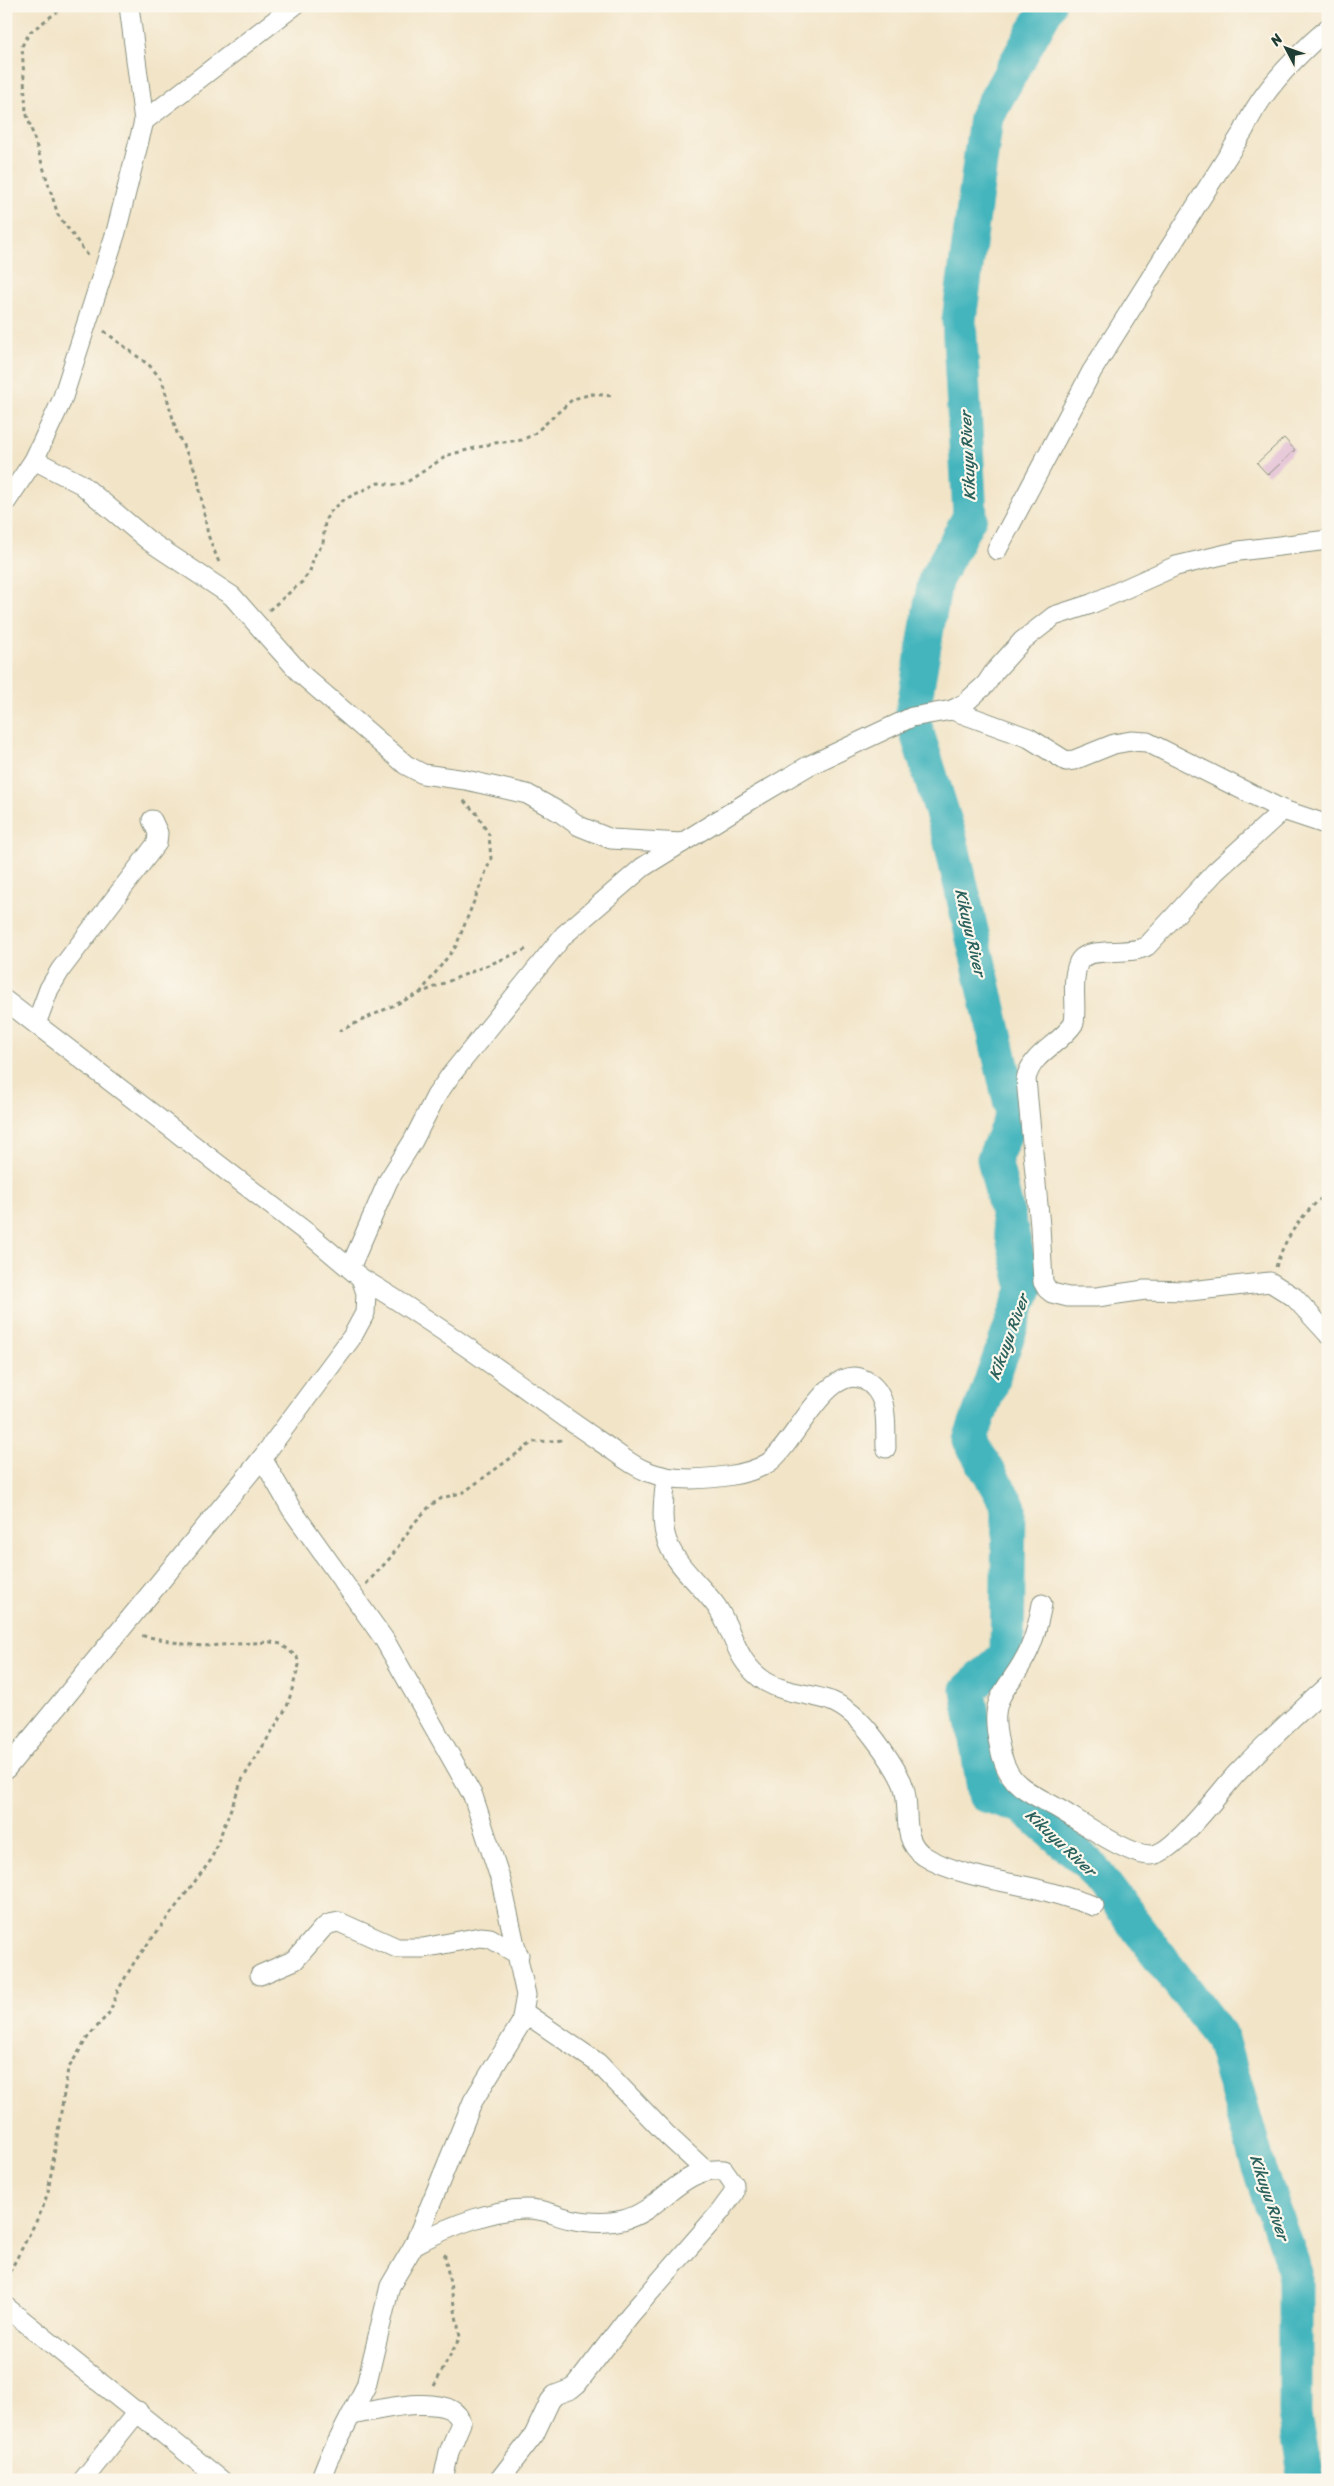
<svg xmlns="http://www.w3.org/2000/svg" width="1334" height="2486" viewBox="0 0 1334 2486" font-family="Sriracha,sans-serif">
<rect width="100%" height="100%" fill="#fbf7ec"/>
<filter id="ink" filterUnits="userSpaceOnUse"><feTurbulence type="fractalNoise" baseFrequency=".02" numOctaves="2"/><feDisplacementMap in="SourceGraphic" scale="10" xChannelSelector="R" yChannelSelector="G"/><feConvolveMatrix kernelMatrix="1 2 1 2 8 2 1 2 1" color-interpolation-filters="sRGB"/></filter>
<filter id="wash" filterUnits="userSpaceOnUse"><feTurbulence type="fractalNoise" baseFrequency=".0096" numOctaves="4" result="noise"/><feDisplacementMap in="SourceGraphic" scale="20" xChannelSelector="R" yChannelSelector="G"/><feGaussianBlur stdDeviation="1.12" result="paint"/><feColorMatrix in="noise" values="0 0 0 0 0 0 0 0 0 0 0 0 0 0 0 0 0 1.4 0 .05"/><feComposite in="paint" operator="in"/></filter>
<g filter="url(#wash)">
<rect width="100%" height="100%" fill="#f2e4c7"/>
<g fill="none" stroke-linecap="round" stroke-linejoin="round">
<!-- river -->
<path stroke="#45b5bd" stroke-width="35" d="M1048,6L986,117L959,320L970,516L935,581L912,717L950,838L1013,1114L994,1159L1025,1288L970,1440L1009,1507L1007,1655L968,1690L985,1795L1022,1806L1089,1864L1222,2039L1258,2165L1295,2270V2413L1306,2480"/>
</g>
<g id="blocks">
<!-- building -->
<path fill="#deb4d0" d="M1284,438L1295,450L1268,475L1257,463Z"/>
</g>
</g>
<g filter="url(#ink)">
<use href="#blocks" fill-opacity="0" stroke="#88907e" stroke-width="1"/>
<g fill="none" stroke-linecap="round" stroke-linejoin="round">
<!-- minor casing -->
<g stroke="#88907e" stroke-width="21">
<g id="minor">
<path d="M144,121L294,6"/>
<path d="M34,460L81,484L149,541L232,596L301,674L406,765L423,774L466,780L527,794L561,813L579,826L611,839L682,843"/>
<path d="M6,502L34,460L62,400L116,232L144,121L129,6"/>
<path d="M997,550L1092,371L1244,130C1261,91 1296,56 1328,28"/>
<path d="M952,710L1029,738L1066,761L1074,760L1114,744L1131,741L1147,742L1283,810L1328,825"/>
<path d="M1283,810L1215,872L1147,946C1129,957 1085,944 1078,964C1071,982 1077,1004 1074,1023C1060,1045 1032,1052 1026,1079L1040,1226L1043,1282L1047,1289L1052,1293L1068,1297H1097L1145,1290L1190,1291L1270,1282L1294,1297L1328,1334"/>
<path d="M6,1001L310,1235L361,1278L366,1293L365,1313L352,1337L262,1458L6,1769"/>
<path d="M36,1024L49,989L61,969L157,843L158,833L152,820"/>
<path d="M350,1268L388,1181L413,1141L436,1096L450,1076L564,935L643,867L754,798L808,766L912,717L952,710L964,704L986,684L994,672L1022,641L1054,616L1091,604L1176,566L1239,551L1328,540"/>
<path d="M361,1278C423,1315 482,1357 540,1399C561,1415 583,1430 605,1445C618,1454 631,1465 646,1471C660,1477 676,1479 691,1479C714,1478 747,1476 768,1463C794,1446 828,1360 865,1380C890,1395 885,1422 886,1448"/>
<path d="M262,1458L292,1510L384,1639L473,1796L501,1881L526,1995L521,2023L473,2101L414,2245L390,2286L366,2386L328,2460L320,2480"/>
<path d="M666,1477C664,1498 660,1521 667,1541C676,1566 702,1586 717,1607C735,1634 735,1662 766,1682C787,1694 809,1693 831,1701C848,1708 863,1723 874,1738C884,1751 895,1767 902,1782C913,1807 898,1838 924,1856C950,1873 999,1881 1029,1887C1051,1892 1073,1899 1094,1906"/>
<path d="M1042,1604C1038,1625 1033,1646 1021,1665C1012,1681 997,1695 996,1714C995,1724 997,1735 999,1744C1006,1781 1019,1787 1050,1804C1074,1816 1126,1856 1151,1855C1174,1855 1221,1790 1237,1773C1266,1743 1297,1714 1328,1686"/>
<path d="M260,1975L295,1960L322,1929L329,1924L339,1922L397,1948H423L480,1937L490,1938L519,1955"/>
<path d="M525,2013L598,2063L667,2135L706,2171"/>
<path d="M414,2245C445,2228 502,2204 538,2210C549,2211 559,2217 570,2219C588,2223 606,2224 623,2220C661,2211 681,2166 724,2170L734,2184V2193L720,2212L630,2315L577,2384L571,2389L555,2395L550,2401L534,2435L499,2480"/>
<path d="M6,2307L221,2480"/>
<path d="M353,2415C376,2410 454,2390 461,2423L449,2452L443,2480"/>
<path d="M83,2480L138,2411"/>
</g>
</g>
<!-- path -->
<g stroke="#88907e" stroke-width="3" stroke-dasharray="4 4" stroke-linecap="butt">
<path d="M65,6L30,32L22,46L26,112L58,215L89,257"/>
<path d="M104,331L150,366L162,380L177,433L197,474L208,535L220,565"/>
<path d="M269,610L302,582L310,571L314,556L323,544L325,521L329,513L345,499L378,483L397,485L407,482L448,455L495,443L522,440L534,434L573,399L592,394L613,396"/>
<path d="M420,993L456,946L491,859L489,835L477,814L461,798"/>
<path d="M339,1031L420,993L527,949"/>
<path d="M1276,1267C1284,1238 1304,1211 1328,1193"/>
<path d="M366,1584L391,1557L414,1523L431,1505L442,1498L464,1492L533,1442L564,1440"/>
<path d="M6,2279L42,2210L48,2192L68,2069L88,2037L110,2012L118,1990L135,1961L211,1860L242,1780L287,1707L299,1665L297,1657L281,1644L271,1642L203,1646L184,1644L139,1635"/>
<path d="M434,2386L460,2337L444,2251"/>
</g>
<!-- minor -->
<use href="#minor" stroke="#fff" stroke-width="19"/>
</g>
</g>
<g text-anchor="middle" stroke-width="4.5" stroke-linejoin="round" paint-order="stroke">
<!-- water labels -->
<g font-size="16" font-style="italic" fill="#2a615d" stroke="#fbf7ec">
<text transform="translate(967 456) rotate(-93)" y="6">Kikuyu River</text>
<text transform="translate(971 932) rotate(77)" y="6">Kikuyu River</text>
<text transform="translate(1008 1337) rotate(-70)" y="6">Kikuyu River</text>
<text transform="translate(1061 1842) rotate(43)" y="6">Kikuyu River</text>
<text transform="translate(1270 2197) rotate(71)" y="6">Kikuyu River</text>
</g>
</g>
<!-- margin -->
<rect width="1334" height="2486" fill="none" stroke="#fbf7ec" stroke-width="25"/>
<!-- north arrow -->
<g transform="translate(1286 48) rotate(311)" stroke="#fbf7ec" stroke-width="4" paint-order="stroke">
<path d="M0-4L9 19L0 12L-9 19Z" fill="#1f3d34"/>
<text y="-8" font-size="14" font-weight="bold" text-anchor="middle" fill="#1f3d34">N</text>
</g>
</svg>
